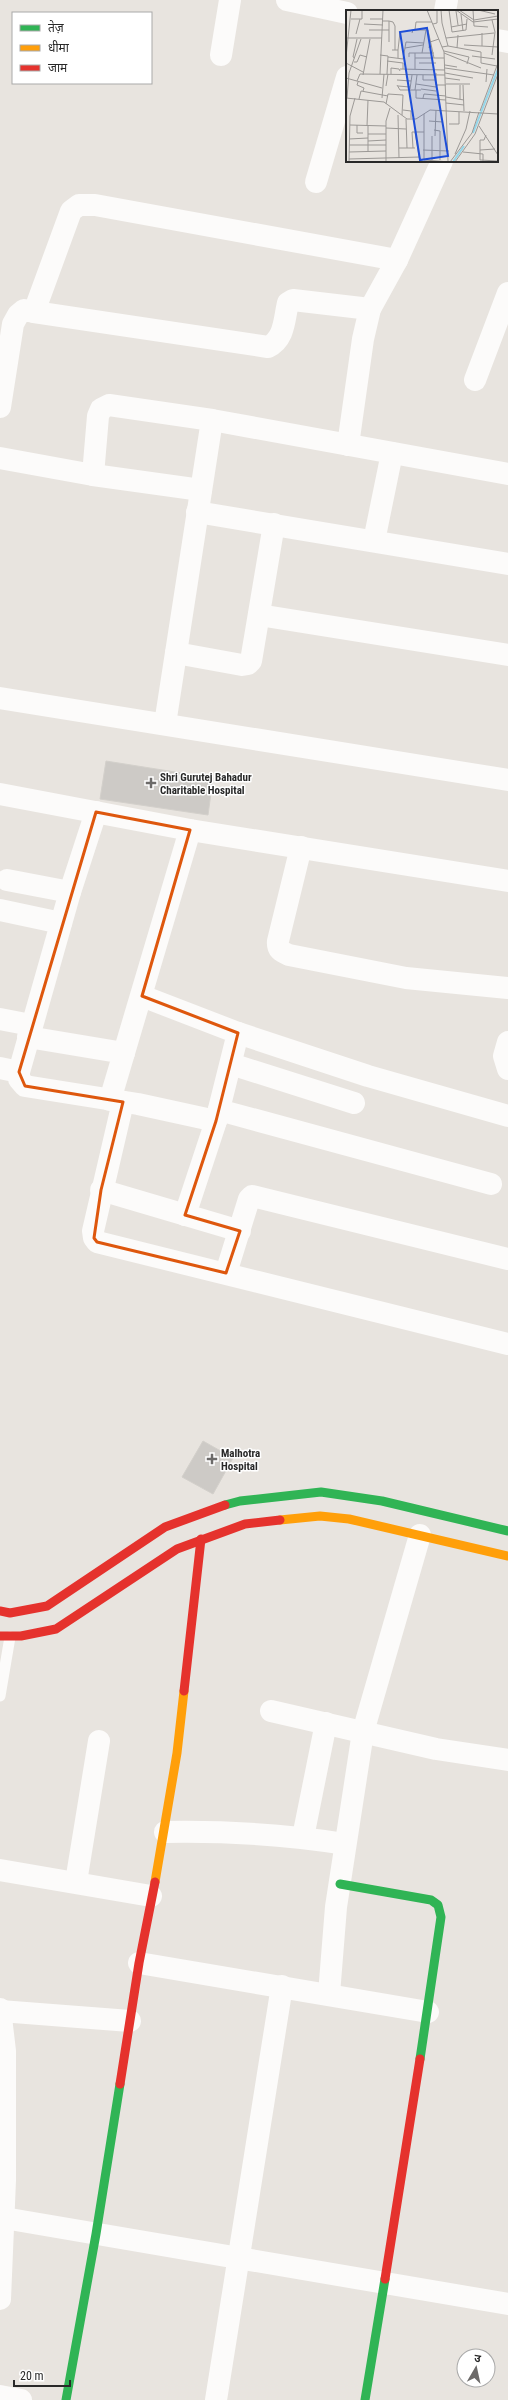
<svg xmlns="http://www.w3.org/2000/svg" width="508" height="2400" viewBox="0 0 508 2400" font-family="'Roboto Condensed','Noto Sans Devanagari',sans-serif">
<rect width="100%" height="100%" fill="#e8e4df"/>
<!-- building -->
<g fill="#cdcac6" stroke="#d3d0cb">
<path d="M106,761L213,778L208,815L100,799Z"/>
<path d="M203,1441L233,1458L213,1494L182,1477Z"/>
</g>
<g fill="none" stroke-linecap="round" stroke-linejoin="round">
<!-- lane -->
<path stroke="#fcfbfa" stroke-width="11" d="M0,1696L10,1637"/>
<!-- street -->
<g stroke="#fcfbfa" stroke-width="22">
<path d="M287,0L347,13"/>
<path d="M445,11L447,0"/>
<path d="M497,40L508,42"/>
<path d="M221,55L230,0"/>
<path d="M316,182L347,77"/>
<path d="M34,312L268,347C285,339 284,319 288,303L293,300L370,309"/>
<path d="M475,380L508,293"/>
<path d="M0,407L13,324L18,315L24,310L34,312L71,211L79,205H95L397,260"/>
<path d="M348,445L363,339L370,309L397,260L442,161"/>
<path d="M0,458L93,475L201,490"/>
<path d="M93,475L98,416L101,409L109,405L212,420L508,474"/>
<path d="M197,512L508,564"/>
<path d="M374,541L392,453"/>
<path d="M259,615L508,655"/>
<path d="M176,653L242,665L248,664L251,661L274,524"/>
<path d="M0,698L508,780"/>
<path d="M165,724L212,420"/>
<path d="M0,794L190,830L508,881"/>
<path d="M301,847L278,941C277,950 282,952 289,955L406,978L508,988"/>
<path d="M7,880L70,892"/>
<path d="M0,910L61,923"/>
<path d="M142,996L238,1033L368,1076L508,1116"/>
<path d="M0,1019L31,1025"/>
<path d="M28,1037L124,1053"/>
<path d="M508,1042L504,1056L508,1069"/>
<path d="M231,1064L354,1103"/>
<path d="M0,1068L19,1072V1079L25,1086L138,1104L216,1121"/>
<path d="M19,1072L70,892L96,812"/>
<path d="M110,1100L190,830"/>
<path d="M123,1102L93,1231L94,1238L97,1242L508,1344"/>
<path d="M219,1110L491,1184"/>
<path d="M101,1190L240,1231"/>
<path d="M185,1215L216,1121L238,1033"/>
<path d="M226,1273L249,1199L252,1196L508,1259"/>
<path d="M271,1711L436,1749L508,1760"/>
<path d="M165,1832C227,1831 284,1834 345,1844"/>
<path d="M303,1837L326,1723"/>
<path d="M0,1870L151,1896"/>
<path d="M76,1882L99,1741"/>
<path d="M139,1963L428,2012"/>
<path d="M329,1994L336,1907L363,1732L420,1535"/>
<path d="M0,2009L5,2051V2180L0,2299"/>
<path d="M0,2011L130,2021"/>
<path d="M4,2218L508,2304"/>
<path d="M0,2396L21,2400"/>
<path d="M216,2400L282,1986"/>
</g>
<!-- fast -->
<g stroke="#30b455" stroke-width="9">
<path d="M225,1505L240,1501L321,1492L382,1501L508,1531"/>
<path d="M340,1884L431,1900L438,1905L441,1917L420,2059"/>
<path d="M66,2400L96,2234L120,2084"/>
<path d="M365,2400L385,2279"/>
</g>
<!-- slow -->
<g stroke="#ff9f0a" stroke-width="9">
<path d="M280,1520L320,1516L349,1519L508,1556"/>
<path d="M155,1882L177,1753L184,1691"/>
</g>
<!-- jam -->
<g stroke="#e5322d" stroke-width="9">
<path d="M0,1611L10,1613L47,1606L165,1527L225,1505"/>
<path d="M0,1636H21L56,1629L177,1549L245,1524L280,1520"/>
<path d="M184,1691L201,1539"/>
<path d="M120,2084L139,1963L155,1882"/>
<path d="M385,2279L420,2059"/>
</g>
</g>
<!-- marked area -->
<path fill="none" stroke="#de570d" stroke-width="3" stroke-linejoin="round" d="M96,812L190,830L142,996L238,1033L216,1121L185,1215L240,1231L226,1273L97,1242L94,1238L101,1190L123,1102L25,1086L19,1072Z"/>
<!-- markers -->
<g fill="#6c6a69" stroke="#fff" stroke-width="1.5">
<path d="M149 777h4v4h4v4h-4v4h-4v-4h-4v-4h4z"/>
<path d="M210 1453h4v4h4v4h-4v4h-4v-4h-4v-4h4z"/>
</g>
<g text-anchor="middle" stroke-width="3" stroke-linejoin="round" paint-order="stroke">
<!-- poi labels -->
<g font-size="11" font-weight="bold" fill="#292929" stroke="#fff" text-anchor="start">
<text x="160" y="781">Shri Gurutej Bahadur<tspan x="160" dy="13">Charitable Hospital</tspan></text>
<text x="221" y="1457">Malhotra<tspan x="221" dy="13">Hospital</tspan></text>
</g>
</g>
<!-- overview -->
<g transform="translate(346 10)">
<rect width="152" height="152" fill="#e8e4df"/>
<path fill="none" stroke="#93d6ea" stroke-width="2" d="M127,123L152,59M107,152L118,136"/>
<path fill="none" stroke="#9c9996" stroke-width="1" d="M81,0L98,42L102,151M95,0L96,13L102,36M103,0L106,22M110,0L127,12L152,9M113,0L128,10L152,6M127,0L128,16L142,17M132,0L149,4M110,1L112,15M115,4L117,21M5,9H16V0M24,9H37M37,11H43V32M43,11L47,12L49,16V40M18,14L37,15M87,14L91,13V0M105,17L121,14M23,20H43M69,20L70,12H86M106,22L120,20L121,9M66,23L67,20H82L88,48M10,24L14,9M0,28H36M100,28L148,23M118,35L152,37M136,36V23M96,37L102,36L135,42V53L151,56M59,38L77,35M83,38L84,32L93,29M111,38L112,25M46,40H52V48M52,40L54,22M98,41L123,47L121,54M69,43V59M76,43L80,20M98,43L135,58M34,45L42,46L41,64M146,45L149,22L146,10M126,46L149,49M0,47L5,0M42,47L57,49L60,32L78,33M63,47V43H88M9,48L7,47L11,29M69,48H98M41,51L57,53V59M8,52H11L14,45L21,47M0,53L17,62M73,53H90M99,55L111,57M99,58L148,65M54,59L99,60M90,63V75H100M99,63L127,68M34,64L37,0M45,64V58L53,59L54,61M17,65L24,29M77,65V70H90M0,68L36,78M99,68L114,70M51,70L65,71M11,71L14,64L99,65M12,72L11,75L18,78L17,81M140,72L141,59M70,74L90,77L91,75M100,74H124M51,75L54,80H75M114,75V89M117,75L118,101M40,76L42,64M52,76L64,77M64,79L66,65M75,79L90,81M69,80L71,65M70,80V88L100,90M100,87L118,90M0,88L38,92L61,109H70L84,100L152,104M1,88L3,63L15,29M36,88L38,64M77,88L78,84L100,86M13,89L15,81L42,86M100,93L118,95M40,94L42,84L57,85L56,105M57,100L65,101V108M134,101L152,53M52,105L53,148M60,109L61,138M83,111L97,112M103,114H113V102M4,115L40,116M11,115V123H17M21,116L22,90M22,116V141M133,116L152,145M40,118L60,119M88,120L94,121V150M69,122L74,152M22,124H40M140,125L138,130H134V150L152,151M86,126V150M89,126L90,100M3,129L22,128M22,131L40,130M3,135H40M53,138H69M67,138L66,122H78M77,140L103,141M134,140L149,139M3,142L40,141M117,142L137,144V151M109,144L120,119L124,101M3,149L74,147M78,150V104M78,150L104,152M3,152L4,106L9,88M40,152V111L44,98M104,152L126,123L133,102M109,152L129,124L152,64"/>
<path fill="#1d4ed8" fill-opacity="0.15" stroke="#1d4ed8" stroke-width="2" d="M81,18L102,146L74,150L54,22Z"/>
<rect width="152" height="152" fill="none" stroke="#292929" stroke-width="2"/>
</g>
<!-- legend -->
<rect x="12" y="12" width="140" height="72" fill="#ffffff" stroke="#a9a9a9"/>
<rect x="20" y="25" width="20" height="6" fill="#30b455" stroke="#a9a9a9"/>
<text x="48" y="32" font-size="12" fill="#292929">तेज़</text>
<rect x="20" y="45" width="20" height="6" fill="#ff9f0a" stroke="#a9a9a9"/>
<text x="48" y="52" font-size="12" fill="#292929">धीमा</text>
<rect x="20" y="65" width="20" height="6" fill="#e5322d" stroke="#a9a9a9"/>
<text x="48" y="72" font-size="12" fill="#292929">जाम</text>
<!-- north arrow -->
<g transform="translate(476 2368) rotate(9)"><circle r="19" fill="#ffffff" stroke="#a9a9a9"/>
<path d="M0-3L7 15L0 10L-7 15Z" fill="#6c6a69"/>
<text y="-6" font-size="11" font-weight="bold" text-anchor="middle" fill="#292929">उ</text>
</g>
<!-- scale -->
<path d="M14 2380v6h56v-6" fill="none" stroke="#292929" stroke-width="2"/>
<text x="20" y="2380" font-size="12" fill="#292929" stroke="#ffffff" stroke-width="3" paint-order="stroke">20 m</text>
</svg>
